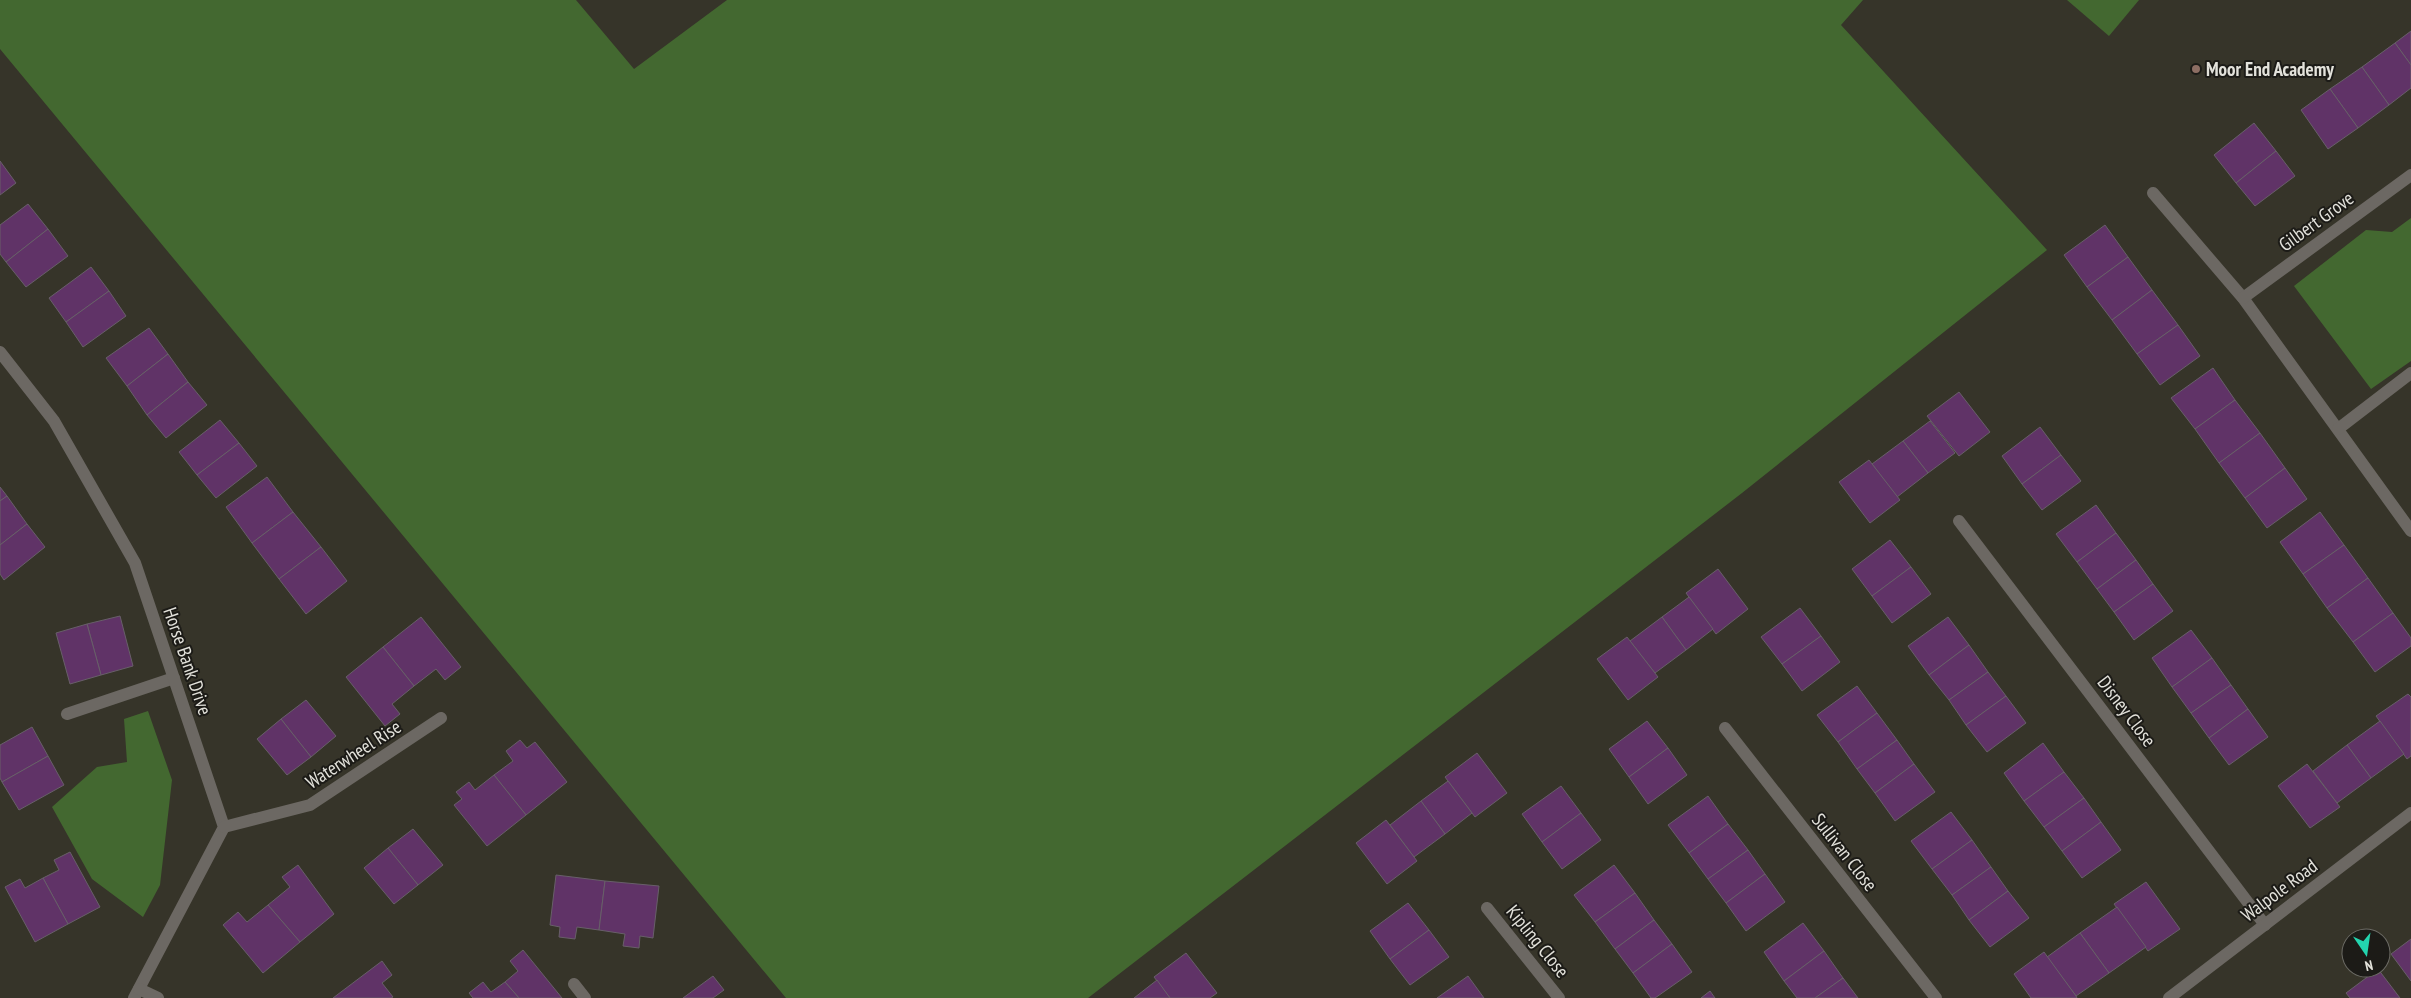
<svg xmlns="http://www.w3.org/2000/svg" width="2411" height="998" viewBox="0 0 2411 998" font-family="'PT Sans Narrow',sans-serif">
<rect width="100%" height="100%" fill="#363429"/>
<!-- green -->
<g fill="#436830">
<path d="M0,0H576L634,69L727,0H1863L1841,25L2047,250L1742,493L1088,998H786L0,49Z"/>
<path d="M2067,0H2139L2109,36Z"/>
<path d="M2411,218V361L2371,389L2294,286L2366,230L2392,232Z"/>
<path d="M148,711L172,780L160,885L143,917L92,879L52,807L97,767L127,762L124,719Z"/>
</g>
<!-- building -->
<g fill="#603367" stroke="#685f69">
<path d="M2411,31V65L2395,43Z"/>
<path d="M2395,43L2411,65V88L2389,105L2362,67Z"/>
<path d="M2362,67L2389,105L2358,128L2330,89Z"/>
<path d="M2330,89L2358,128L2328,149L2301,110Z"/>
<path d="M2254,123L2276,151L2236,183L2214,155Z"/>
<path d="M2276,151L2295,176L2255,206L2236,183Z"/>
<path d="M0,161L16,183L0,195Z"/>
<path d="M28,204L48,229L6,262L0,254V225Z"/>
<path d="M2105,225L2128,257L2087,287L2064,255Z"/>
<path d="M48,229L68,256L26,287L6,262Z"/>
<path d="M2128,257L2152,290L2112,320L2087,287Z"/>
<path d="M91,267L109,291L66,322L49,298Z"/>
<path d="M2152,290L2178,325L2137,354L2112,320Z"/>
<path d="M109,291L126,316L83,347L66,322Z"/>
<path d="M2178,325L2200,356L2160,385L2137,354Z"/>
<path d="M149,328L168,354L127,386L106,358Z"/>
<path d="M168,354L188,382L147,415L127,386Z"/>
<path d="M2213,368L2235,400L2195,429L2171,398Z"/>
<path d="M188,382L207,405L166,438L147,415Z"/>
<path d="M1959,392L1990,432L1959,456L1927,416Z"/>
<path d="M2235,400L2260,433L2219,463L2195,429Z"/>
<path d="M220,420L239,443L197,475L179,452Z"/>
<path d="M1930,421L1955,453L1928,473L1903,441Z"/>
<path d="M2040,427L2061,455L2022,484L2002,456Z"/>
<path d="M2260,433L2285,468L2245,498L2219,463Z"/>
<path d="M1903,441L1928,473L1897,497L1872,464Z"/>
<path d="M239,443L257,466L216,498L197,475Z"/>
<path d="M2061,455L2081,481L2042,510L2022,484Z"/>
<path d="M1869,460L1900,500L1870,523L1839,482Z"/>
<path d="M2285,468L2307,499L2267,528L2245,498Z"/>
<path d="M267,477L293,512L252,543L226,507Z"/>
<path d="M0,487L7,496L0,501Z"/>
<path d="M7,496L27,524L0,545V501Z"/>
<path d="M2096,505L2116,533L2077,562L2056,534Z"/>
<path d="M293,512L321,547L279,579L252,543Z"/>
<path d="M2320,512L2344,545L2303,574L2280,542Z"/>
<path d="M27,524L45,547L4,580L0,574V545Z"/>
<path d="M2116,533L2136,560L2097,589L2077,562Z"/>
<path d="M1890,540L1911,567L1872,596L1852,569Z"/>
<path d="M2344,545L2368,578L2327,608L2303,574Z"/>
<path d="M321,547L347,581L306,614L279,579Z"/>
<path d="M2136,560L2153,584L2114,612L2097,589Z"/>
<path d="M1911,567L1931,594L1892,623L1872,596Z"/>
<path d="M1718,569L1748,609L1716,634L1686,593Z"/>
<path d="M2368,578L2393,613L2353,642L2327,608Z"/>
<path d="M2153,584L2173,611L2134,640L2114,612Z"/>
<path d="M1689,597L1713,629L1686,650L1662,617Z"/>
<path d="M1800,608L1821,636L1782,664L1761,637Z"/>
<path d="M2393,613L2411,638V646L2375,672L2353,642Z"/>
<path d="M120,616L133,666L101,675L87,624Z"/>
<path d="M421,617L461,667L445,680L436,669L414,686L383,647Z"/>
<path d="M1662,617L1686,650L1655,673L1630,641Z"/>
<path d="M1948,617L1969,645L1929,675L1908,646Z"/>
<path d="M87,624L101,675L70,684L56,633Z"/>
<path d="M2191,630L2212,658L2172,687L2152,658Z"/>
<path d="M1821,636L1840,662L1802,691L1782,664Z"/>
<path d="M1627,637L1658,677L1628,700L1597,659Z"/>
<path d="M1969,645L1988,672L1949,700L1929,675Z"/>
<path d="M383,647L414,686L392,704L400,714L385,726L346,677Z"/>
<path d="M2212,658L2231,685L2191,713L2172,687Z"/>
<path d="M1988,672L2006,696L1966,725L1949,700Z"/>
<path d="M2231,685L2248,709L2209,738L2191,713Z"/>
<path d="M1857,686L1877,713L1838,742L1817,715Z"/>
<path d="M2408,694L2411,697V756L2407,759L2376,716Z"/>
<path d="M2006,696L2026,723L1987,752L1966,725Z"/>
<path d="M306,700L336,736L311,757L281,719Z"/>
<path d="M2248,709L2268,737L2229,765L2209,738Z"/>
<path d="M1877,713L1897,740L1857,769L1838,742Z"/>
<path d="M281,719L311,757L287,775L257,739Z"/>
<path d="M1647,721L1668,748L1629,777L1609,749Z"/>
<path d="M2380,721L2404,754L2371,778L2347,745Z"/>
<path d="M32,727L48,756L2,782L0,778V745Z"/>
<path d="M520,740L527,748L535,742L567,782L526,815L494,775L513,761L506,751Z"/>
<path d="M1897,740L1914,764L1875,793L1857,769Z"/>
<path d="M2043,743L2064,772L2024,801L2004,773Z"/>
<path d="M2347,745L2371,778L2337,803L2313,771Z"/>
<path d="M1668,748L1687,775L1648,804L1629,777Z"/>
<path d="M1477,753L1507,793L1475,817L1445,777Z"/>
<path d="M48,756L64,785L19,810L2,782Z"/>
<path d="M1914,764L1935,792L1895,821L1875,793Z"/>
<path d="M2307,764L2340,807L2310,828L2278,786Z"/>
<path d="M2064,772L2084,798L2044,827L2024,801Z"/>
<path d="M494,775L526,815L487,846L454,805L462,799L456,792L469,782L475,790Z"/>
<path d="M1448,781L1472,813L1445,834L1421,801Z"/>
<path d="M1561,786L1581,813L1542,842L1522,814Z"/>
<path d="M1708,796L1728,824L1689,853L1668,825Z"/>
<path d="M2084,798L2101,822L2062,851L2044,827Z"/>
<path d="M1421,801L1445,834L1414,857L1390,825Z"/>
<path d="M1951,812L1972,840L1932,869L1911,841Z"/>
<path d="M1581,813L1601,840L1562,869L1542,842Z"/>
<path d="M1386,820L1417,861L1387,884L1356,843Z"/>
<path d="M2101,822L2121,850L2082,878L2062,851Z"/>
<path d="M1728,824L1748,850L1708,879L1689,853Z"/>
<path d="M413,829L443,865L418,885L388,848Z"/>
<path d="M1972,840L1991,867L1952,895L1932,869Z"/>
<path d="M388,848L418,885L394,904L364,868Z"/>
<path d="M1748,850L1765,874L1726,903L1708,879Z"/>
<path d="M70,852L100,907L68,924L43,878L59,870L54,860Z"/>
<path d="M298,865L334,914L300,942L268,905L290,887L282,877Z"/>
<path d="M1614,865L1635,893L1595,922L1574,895Z"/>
<path d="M1991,867L2008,891L1969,920L1952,895Z"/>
<path d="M1765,874L1785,902L1746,931L1726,903Z"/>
<path d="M556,875L605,881L599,930L577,927L575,939L559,937L560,927L550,925Z"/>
<path d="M43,878L68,924L35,942L5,887L20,879L25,888Z"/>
<path d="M605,881L659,886L653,938L640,936L639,948L623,946L625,934L599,930Z"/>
<path d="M2146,882L2180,929L2148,951L2114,904Z"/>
<path d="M2008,891L2029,918L1990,947L1969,920Z"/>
<path d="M1635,893L1654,920L1615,949L1595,922Z"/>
<path d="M1408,903L1429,930L1390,959L1370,931Z"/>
<path d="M268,905L300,942L263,973L223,925L238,912L247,922Z"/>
<path d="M2117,907L2146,947L2109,973L2080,933Z"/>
<path d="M1654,920L1672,944L1633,973L1615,949Z"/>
<path d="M1803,923L1824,951L1784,981L1764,952Z"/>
<path d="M1429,930L1449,957L1410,985L1390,959Z"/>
<path d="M2080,933L2109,973L2076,996L2047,957Z"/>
<path d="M2411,939V981L2391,954Z"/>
<path d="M1672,944L1692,972L1655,998H1651L1633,973Z"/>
<path d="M523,950L562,998H519L505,982L518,971L510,961Z"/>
<path d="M1824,951L1843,978L1815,998H1797L1784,981Z"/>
<path d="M2044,952L2076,996L2077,998H2031L2014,974Z"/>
<path d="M1186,953L1217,993L1210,998H1170L1154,977Z"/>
<path d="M382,961L392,975L382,983L393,997L391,998H333Z"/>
<path d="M2378,969L2400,998H2350L2346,993Z"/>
<path d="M713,976L724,990L713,998H683Z"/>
<path d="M1468,976L1484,998H1437Z"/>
<path d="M1843,978L1858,998H1815Z"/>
<path d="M1157,980L1170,998H1134Z"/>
<path d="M483,982L491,992L505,982L519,998H473L469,993Z"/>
<path d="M1710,991L1715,998H1701Z"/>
</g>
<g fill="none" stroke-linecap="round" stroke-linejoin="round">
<!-- lane -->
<path stroke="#6c6863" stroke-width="12" d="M67,714L174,678"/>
<!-- street -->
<g stroke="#6c6863" stroke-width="12">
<path d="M2153,193L2243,298L2411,531"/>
<path d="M2243,298L2411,175"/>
<path d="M0,352L54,421L135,563L224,827L134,998"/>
<path d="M2338,429L2411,373"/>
<path d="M1959,521L2265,925"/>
<path d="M1725,728L1936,998"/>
<path d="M224,827L310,805L441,718"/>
<path d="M1487,908L1559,998"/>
<path d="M574,984L585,998"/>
<path d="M139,989L158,998"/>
<path d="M2169,998L2411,813"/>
</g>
</g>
<!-- markers -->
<circle fill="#8d6e63" stroke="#1c1b17" stroke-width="2" cx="2196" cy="69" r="5"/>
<g text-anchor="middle" stroke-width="4" stroke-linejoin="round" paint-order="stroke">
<!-- poi labels -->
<g font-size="19" font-weight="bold" fill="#e3e2db" stroke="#1c1b17" text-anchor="start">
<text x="2206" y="76">Moor End Academy</text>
</g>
<!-- street labels -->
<g font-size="19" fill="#e3e2db" stroke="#1c1b17">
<text transform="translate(2316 221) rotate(-36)" y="7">Gilbert Grove</text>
<text transform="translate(188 661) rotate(71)" y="7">Horse Bank Drive</text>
<text transform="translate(2127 711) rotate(53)" y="7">Disney Close</text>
<text transform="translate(353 754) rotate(-33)" y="7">Waterwheel Rise</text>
<text transform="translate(1845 852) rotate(52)" y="7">Sullivan Close</text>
<text transform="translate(2279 890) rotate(-37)" y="7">Walpole Road</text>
<text transform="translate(1538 941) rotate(51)" y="7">Kipling Close</text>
</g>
</g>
<!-- north arrow -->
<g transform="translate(2366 953) rotate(167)"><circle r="24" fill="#1c1b17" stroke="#6c6b65"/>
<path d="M0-4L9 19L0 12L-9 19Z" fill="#23d5af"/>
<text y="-8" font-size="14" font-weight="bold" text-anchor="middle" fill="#e3e2db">N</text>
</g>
</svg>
